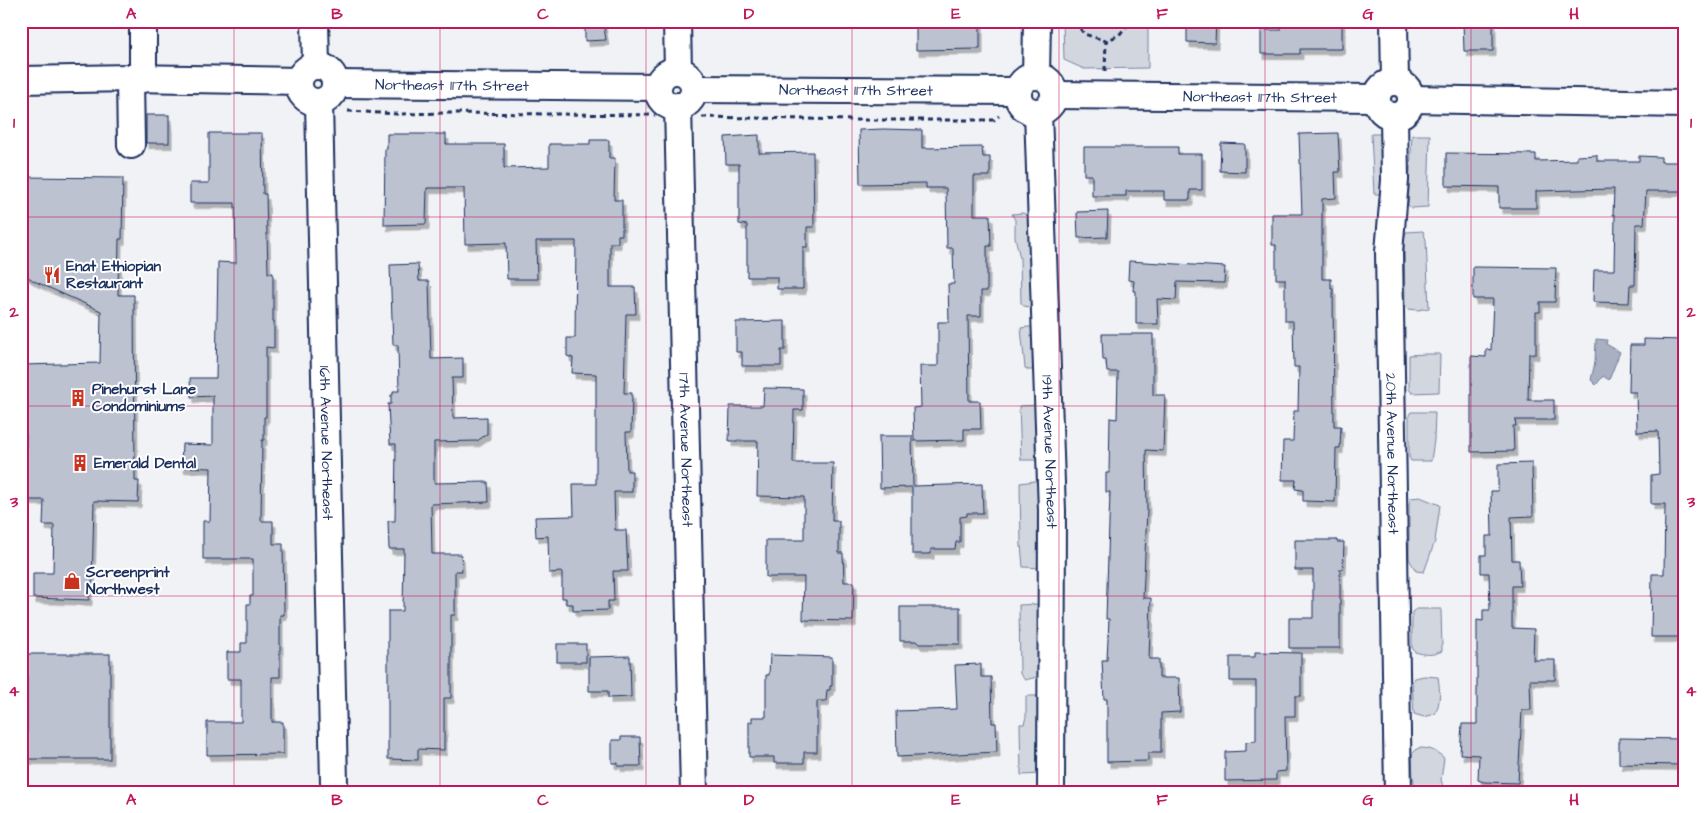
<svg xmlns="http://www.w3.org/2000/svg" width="1705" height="813" viewBox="0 0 1705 813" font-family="'Architects Daughter',sans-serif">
<defs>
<filter id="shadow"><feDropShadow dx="3" dy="5.5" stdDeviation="0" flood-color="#0004"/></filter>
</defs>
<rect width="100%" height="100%" fill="#f1f2f5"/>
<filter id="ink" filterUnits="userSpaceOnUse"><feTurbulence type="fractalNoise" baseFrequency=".02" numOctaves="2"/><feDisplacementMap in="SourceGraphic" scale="10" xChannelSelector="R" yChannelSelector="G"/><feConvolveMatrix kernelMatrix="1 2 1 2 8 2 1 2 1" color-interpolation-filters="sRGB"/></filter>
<g filter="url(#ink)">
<!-- green -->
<g fill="#d2d6df" stroke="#76829e">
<path d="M1063,21H1148V68L1084,69L1064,60Z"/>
<path d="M1371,134H1386L1388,194H1374Z"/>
<path d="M1412,135H1430L1428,207L1411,208L1408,205Z"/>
<path d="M1023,213L1030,217L1035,308L1024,306L1021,303L1020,258L1015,237V220L1012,214Z"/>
<path d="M1423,231L1426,240L1429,308L1418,310L1408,309L1405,306L1404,239L1406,232Z"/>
<path d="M1028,327H1035L1034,370H1029L1025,368L1021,328Z"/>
<path d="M1426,354H1440L1439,392L1412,393L1409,389V355Z"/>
<path d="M1039,405L1041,460H1021L1019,406Z"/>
<path d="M1411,412H1435L1434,440L1431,461H1411L1409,457V415Z"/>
<path d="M1042,480L1041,568L1023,567L1021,545L1020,483Z"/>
<path d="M1420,497L1440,505L1435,541L1424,572L1416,571L1409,559V504L1411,498Z"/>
<path d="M1038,604L1041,608L1042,673L1037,677L1025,680L1020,674L1019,605Z"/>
<path d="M1416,609H1441L1442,651C1432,656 1425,655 1415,652L1412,647V612Z"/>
<path d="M1424,676L1438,677C1440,690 1441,702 1435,714L1424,717L1414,714L1412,682L1415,678Z"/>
<path d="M1026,696H1040L1043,774L1021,775L1020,724H1024L1026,717Z"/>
<path d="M1418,748C1430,748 1435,750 1444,758L1441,780L1445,792H1418C1411,780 1413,767 1412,754Z"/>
</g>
<!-- water -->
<path fill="#a8b0c2" stroke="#707c9a" d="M1596,339L1607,340L1606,344L1620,352L1609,380L1603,376L1596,385L1591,380L1595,362Z"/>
<!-- building -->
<g fill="#bcc2d0" stroke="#1b2f5e" filter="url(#shadow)">
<path d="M585,21H603L606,40L585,41Z"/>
<path d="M916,21H980V49L916,50Z"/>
<path d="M1187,21H1216L1215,43L1187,42Z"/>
<path d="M1281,21H1342V49H1300V54H1261V30H1281Z"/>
<path d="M1463,21H1493V51H1464Z"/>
<rect x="146" y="115" width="23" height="28"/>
<path d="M883,129L922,130V148L982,147L983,157H990V176H974V215H990L991,246H987V291H981V316H968L969,401H980L981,429H964V440L914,441L913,408L921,407L920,366H938V322H949L948,284H954L953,248H947L946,188H926V183L860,184L859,130Z"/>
<path d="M209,133H262L263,194H266L268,273H273V321H274V348L266,347V417H264V440H262L261,521H273V544H283L284,615H280V677H272V722H283V754L207,755V722H241V679H227V652H241V643H247V604H250V596H253V559H203V521H210L211,468L181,467L182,444L213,445V396L191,397L190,378H216L218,262L236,263L235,203H190V183H209Z"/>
<path d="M1338,133L1340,172H1335L1336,198L1322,199V279H1331V289H1333L1334,426H1341L1340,448H1336L1335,502L1303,501V490L1295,489L1296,480H1282L1283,441H1293L1294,411H1298L1299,367H1294L1293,321H1285V279H1276V245H1272V214H1302L1299,134Z"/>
<path d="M387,134H446V144H504V168L549,167V144H590V140H609V158H615L614,200H622V235H618V243H610V287H635L636,314H626L624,393H632L631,432H626L627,471H632V492H614L615,530H626L628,571H613L614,601H608V610L573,611V604H566V598H562V572L549,573L548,536L536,537L535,517L574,516L573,484H596V374L572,373L573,358L567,356V338H575L576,241H536L537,279H507L506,243L465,244L464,188H427L426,224L384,225L385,149H387Z"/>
<path d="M759,135V153L813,152L814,227H807V247H803V289H777V277H747V225L739,224V164H726L725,137Z"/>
<path d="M1221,143L1245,144V172L1220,171Z"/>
<path d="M1084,147H1178V154H1202V190H1190V200H1164V191H1126V196H1092V175H1084Z"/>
<path d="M1446,153L1536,154V161L1577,160V156L1597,155V161H1639V156L1661,157V162H1684V191H1646L1644,224H1636L1635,285H1630L1629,303L1593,302L1594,270H1614L1615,215H1613L1614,189L1536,191V208H1499V187L1446,186Z"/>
<path d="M21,177L123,178L122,239H119L118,295H134L135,481H139L138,502L94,501L92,587H89V600L33,598V573H53L54,525H43L44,500H25L26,434H21V365L100,363L101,311L34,281L21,272Z"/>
<path d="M1108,211L1107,237L1078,238L1077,212Z"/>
<path d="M1129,261L1225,267L1224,283L1177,282L1176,300L1157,299L1158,324H1136V291H1133L1134,281L1128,280Z"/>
<path d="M418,264L419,281H429L431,359L463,358V378H452L453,418L487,417V434L477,441L434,442V483L488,482L489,502L431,504L432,554H461L462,571H455V615H451V698H444V750L418,749V760L388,759V611H403L404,549H389L388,521H395L396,444H390L388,404H391V395H393V391H399L398,345H393L390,265Z"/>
<path d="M1473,267L1556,268L1555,302H1540V312H1536V354H1529L1528,400H1554V420H1515L1516,426H1513L1514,451L1471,452V356L1486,357V349L1491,350L1493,299H1473Z"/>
<path d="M785,321V350H781V366H742V352H736V322Z"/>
<path d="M1102,334H1153V395H1165L1163,451L1146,450L1147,511L1143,598H1151L1149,659H1159V678H1179L1180,712L1161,713V753H1148V761L1107,762V699H1104L1102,660H1107L1109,619H1106L1110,492H1106V473H1109L1110,418L1117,419L1118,372H1107L1106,360H1103Z"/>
<path d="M1644,339L1684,340V637H1651L1652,574H1664L1665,504H1651V475L1659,474L1658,431L1637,432L1636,392H1629L1630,345H1644Z"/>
<path d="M764,388L803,389V410H794L793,463H833L832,521H839V553H843L844,582H854L853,621L803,620L804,577H766V540H804V497L757,496L758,441H729L730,406H763Z"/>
<path d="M879,436H912L913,486L982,484L983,513H967V516L960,517V542H956L955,549H931V554H912V487L880,488Z"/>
<path d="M1532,463L1533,516L1511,517L1512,560H1519L1520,586H1512V628L1534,629L1533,660H1555V680H1530L1531,710H1522L1518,783L1484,782L1478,780L1479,755L1460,754L1462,724H1477V620L1483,621V610H1490L1489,573H1481V555H1486V536H1492L1491,491H1498V464Z"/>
<path d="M1295,540H1337V542H1344L1343,569H1340V648H1289V618H1313V570H1295Z"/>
<path d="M900,607H960V644H919L916,641H900Z"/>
<rect x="557" y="644" width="29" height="18"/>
<path d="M1255,652L1301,653V696H1295V716H1285L1286,771L1276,772V780L1225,781V752L1246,751V742L1256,741V681H1230V657H1255Z"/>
<rect x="27" y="654" width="83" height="105"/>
<path d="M770,655L832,657V686H830V690H827L826,701H817V752H804V763H774V757H749V722H752V717H766V675H769Z"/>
<path d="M630,656L631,697L608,698V691H589V657Z"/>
<path d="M981,664V677H991L992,723H996L997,752L897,757L896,711L957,709L955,665Z"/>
<path d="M621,737H640L641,766H618V763H612V740H621Z"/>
<path d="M1619,738L1684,739V765L1619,764Z"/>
</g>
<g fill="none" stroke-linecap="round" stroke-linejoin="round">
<!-- minor casing -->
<g stroke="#1b2f5e" stroke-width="30">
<g id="minor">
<path d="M315,21L316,66"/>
<path d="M677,21L678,71"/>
<path d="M1394,21L1395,82"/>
<circle cx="317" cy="84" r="18"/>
<circle cx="676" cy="89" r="18"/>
<path d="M1036,76L1037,21"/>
<circle cx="1036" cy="94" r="18"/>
<path d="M130,78L131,145"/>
<path d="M143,79V21"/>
<path d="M21,80L130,78L299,81"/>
<circle cx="1394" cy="99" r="17"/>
<path id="s1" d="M336,84L658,87"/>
<path id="s2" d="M694,89L1018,91"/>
<path id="s3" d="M1054,95L1377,98"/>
<path d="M1411,99L1684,104"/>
<path id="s4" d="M319,103L334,783"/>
<path id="s5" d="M678,106L694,792"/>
<path id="s6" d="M1038,112L1052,511L1051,792"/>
<path id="s7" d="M1394,116L1395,180L1389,252L1398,792"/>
</g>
</g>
<!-- path -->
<g stroke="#1b2f5e" stroke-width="3" stroke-dasharray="5 4" stroke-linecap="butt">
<path d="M1075,21L1084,34L1106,41L1119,35L1131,21"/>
<path d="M1105,71L1106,41"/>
<path d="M348,111L397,114L449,113L655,115"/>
<path d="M702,117L855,120H994L999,116"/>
</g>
<!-- minor -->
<use href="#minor" stroke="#fff" stroke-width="26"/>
</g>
</g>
<!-- grid -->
<path fill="none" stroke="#c2185b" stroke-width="1" stroke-opacity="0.55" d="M234,21V792M440,21V792M646,21V792M852,21V792M1059,21V792M1265,21V792M1471,21V792M21,217H1684M21,406H1684M21,596H1684"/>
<!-- icons -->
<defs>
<g id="restaurant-bare" transform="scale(1.35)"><path d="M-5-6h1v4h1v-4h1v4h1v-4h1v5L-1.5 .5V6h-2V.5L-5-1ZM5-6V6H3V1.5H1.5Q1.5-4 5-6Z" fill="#c8321e" stroke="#fff" stroke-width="2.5" paint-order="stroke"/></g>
<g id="building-bare" transform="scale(1.35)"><path d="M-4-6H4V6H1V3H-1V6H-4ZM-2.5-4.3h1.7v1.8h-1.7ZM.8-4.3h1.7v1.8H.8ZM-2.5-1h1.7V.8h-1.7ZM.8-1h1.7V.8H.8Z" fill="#c8321e" stroke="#fff" stroke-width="2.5" paint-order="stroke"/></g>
<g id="shop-bare" transform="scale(1.35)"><path d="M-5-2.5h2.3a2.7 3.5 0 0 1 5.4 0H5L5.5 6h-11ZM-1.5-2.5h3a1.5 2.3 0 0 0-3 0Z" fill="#c8321e" stroke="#fff" stroke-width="2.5" paint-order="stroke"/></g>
</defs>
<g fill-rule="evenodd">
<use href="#restaurant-bare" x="52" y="275"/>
<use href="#building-bare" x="78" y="398"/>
<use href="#building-bare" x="80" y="463"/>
<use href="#shop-bare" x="72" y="581"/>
</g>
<g text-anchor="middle" stroke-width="4" stroke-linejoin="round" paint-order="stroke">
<!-- street labels -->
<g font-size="15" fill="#1b2f5e" stroke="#fff">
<text dy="5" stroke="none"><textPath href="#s1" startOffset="116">Northeast 117th Street</textPath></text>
<text dy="5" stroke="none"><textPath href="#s2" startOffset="162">Northeast 117th Street</textPath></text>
<text dy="5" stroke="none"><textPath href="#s3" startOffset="206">Northeast 117th Street</textPath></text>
<text dy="5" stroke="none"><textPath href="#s4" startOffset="340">16th Avenue Northeast</textPath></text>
<text dy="5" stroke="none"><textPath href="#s5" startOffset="344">17th Avenue Northeast</textPath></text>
<text dy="5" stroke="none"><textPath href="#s6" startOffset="340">19th Avenue Northeast</textPath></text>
<text dy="5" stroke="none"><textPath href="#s7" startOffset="338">20th Avenue Northeast</textPath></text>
</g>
<!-- poi labels -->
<g font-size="15" font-weight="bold" fill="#1b2f5e" stroke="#fff" text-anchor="start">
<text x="66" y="271">Enat Ethiopian<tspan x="66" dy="17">Restaurant</tspan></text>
<text x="92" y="394">Pinehurst Lane<tspan x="92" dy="17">Condominiums</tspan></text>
<text x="94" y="468">Emerald Dental</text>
<text x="86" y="577">Screenprint<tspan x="86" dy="17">Northwest</tspan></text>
</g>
</g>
<!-- margin -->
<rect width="1705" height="813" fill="none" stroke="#fff" stroke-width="55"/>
<rect x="28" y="28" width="1650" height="758" fill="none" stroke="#c2185b" stroke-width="2"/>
<g font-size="16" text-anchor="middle" font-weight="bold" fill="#c2185b">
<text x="131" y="19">A</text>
<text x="337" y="19">B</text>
<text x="543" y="19">C</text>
<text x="749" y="19">D</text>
<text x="956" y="19">E</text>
<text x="1162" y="19">F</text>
<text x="1368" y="19">G</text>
<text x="1574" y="19">H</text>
<text x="14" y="128">1</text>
<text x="1691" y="128">1</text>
<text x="14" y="317">2</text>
<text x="1691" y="317">2</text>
<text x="14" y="507">3</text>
<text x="1691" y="507">3</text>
<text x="14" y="696">4</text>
<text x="1691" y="696">4</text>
<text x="131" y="805">A</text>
<text x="337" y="805">B</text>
<text x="543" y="805">C</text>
<text x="749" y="805">D</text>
<text x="956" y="805">E</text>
<text x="1162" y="805">F</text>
<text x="1368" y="805">G</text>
<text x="1574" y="805">H</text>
</g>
</svg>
